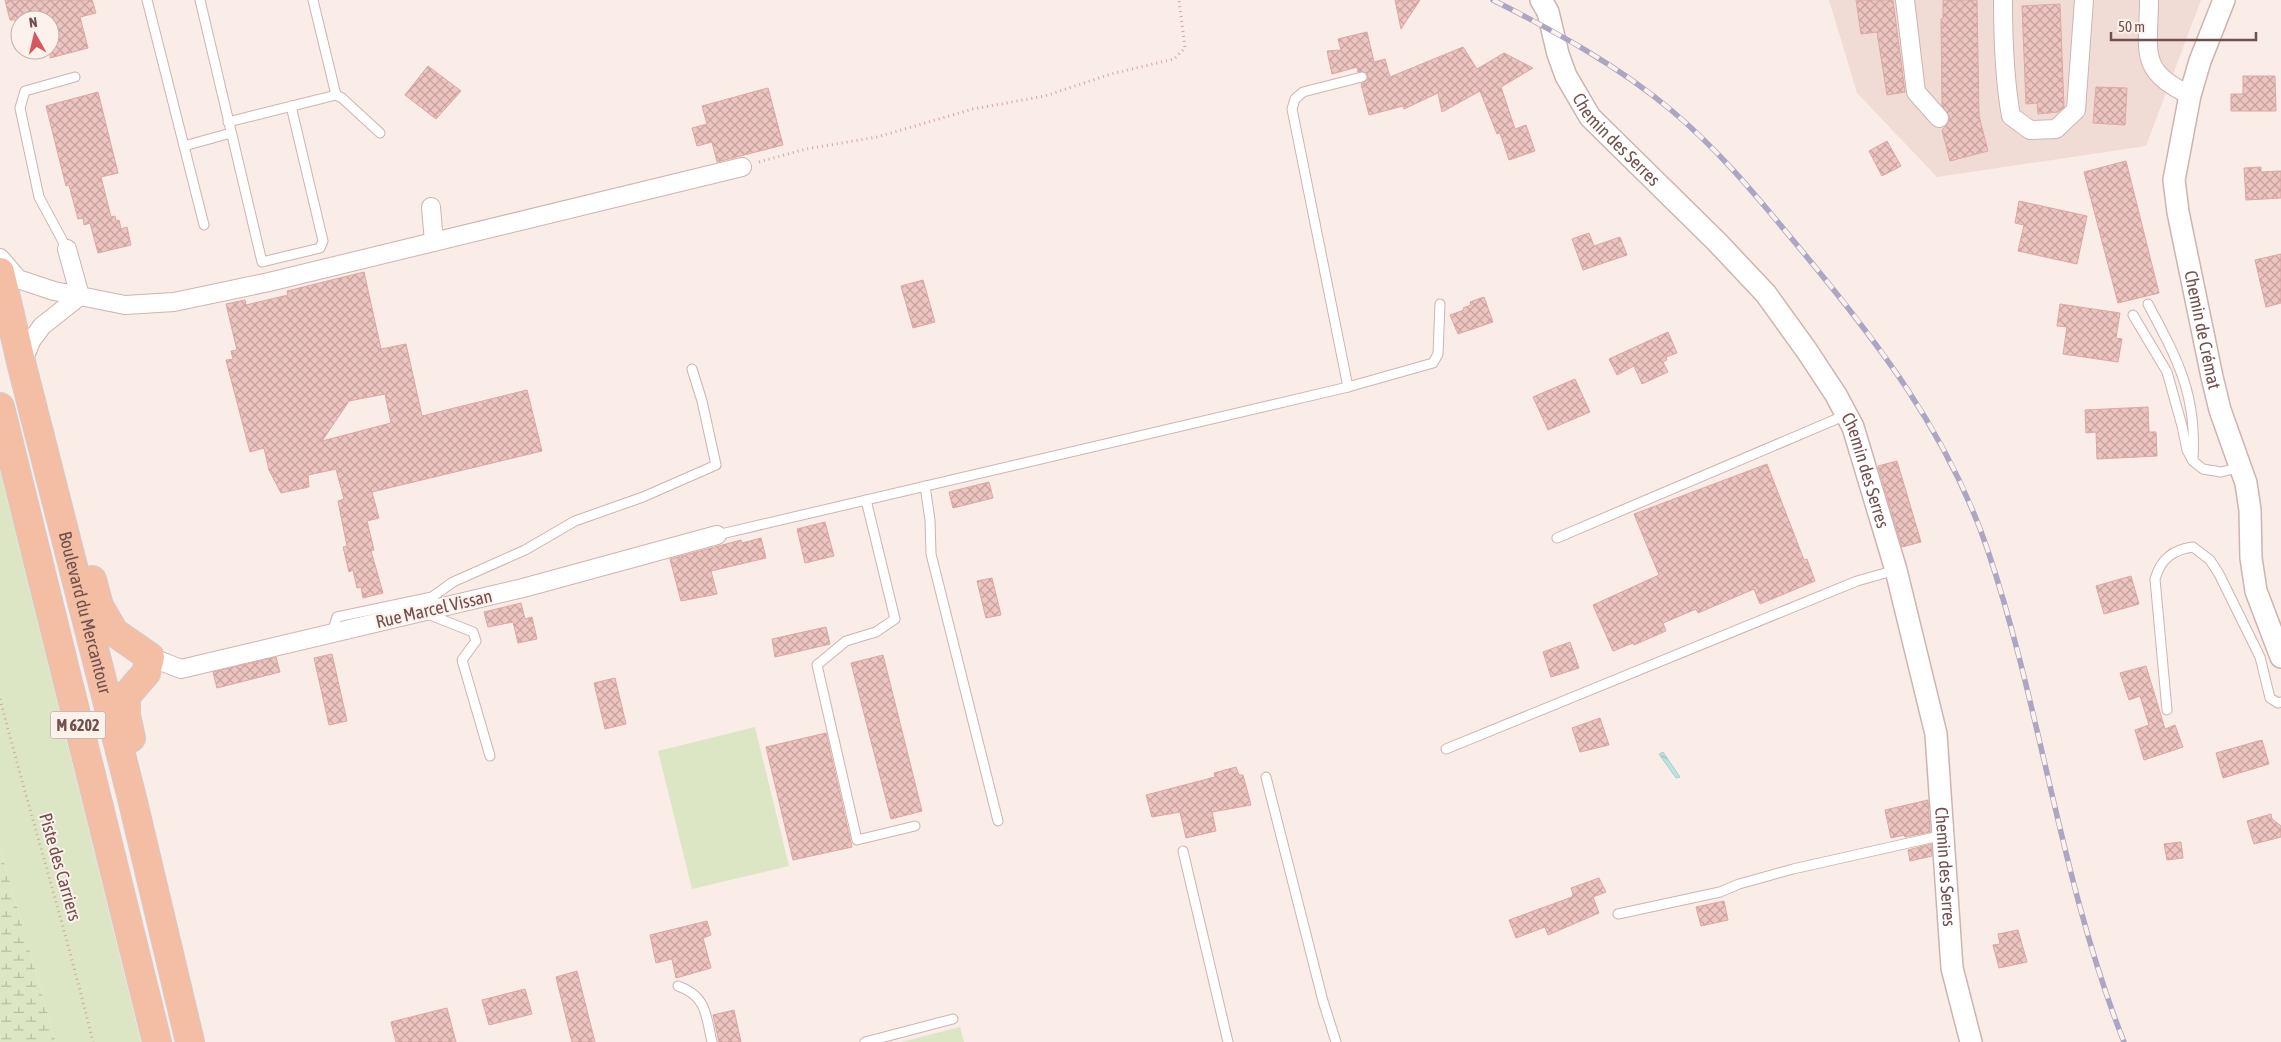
<svg xmlns="http://www.w3.org/2000/svg" width="2281" height="1042" viewBox="0 0 2281 1042" font-family="'Asap Condensed',sans-serif">
<defs>
<pattern id="wetland-marsh" width="20" height="14" patternUnits="userSpaceOnUse" patternTransform="scale(1.25)"><rect width="20" height="14" fill="#dce6c5"/><path d="M1 5h8M5 5V1M11 12h8M15 12V8" fill="none" stroke="#b7bda2"/></pattern>
<pattern id="water-ripples" width="26" height="14" patternUnits="userSpaceOnUse" patternTransform="scale(1.25)"><rect width="26" height="14" fill="#bce2dc"/><path d="M2 4q2-2 4 0t4 0M15 11q2-2 4 0t4 0" fill="none" stroke="#9dbab5"/></pattern>
<pattern id="building-cross-hatch" width="8" height="8" patternUnits="userSpaceOnUse" patternTransform="scale(1.25)"><rect width="8" height="8" fill="#edc4c0"/><path d="M0 0l8 8M0 8l8-8" fill="none" stroke="#c4a29e"/></pattern>
</defs>
<rect width="100%" height="100%" fill="#faece6"/>
<!-- residential -->
<path fill="#f1dcd5" d="M1829,0H2201L2146,146L1937,177L1857,93Z"/>
<!-- green -->
<g fill="#dce6c5">
<path d="M0,471L7,499L141,1042H56L0,848Z"/>
<path d="M755,727L789,866L692,889L658,751Z"/>
<path d="M960,1027L964,1042H901Z"/>
</g>
<!-- wetland -->
<path fill="url(#wetland-marsh)" d="M0,848L56,1042H0Z"/>
<!-- water -->
<path fill="url(#water-ripples)" stroke="#a3d3cc" d="M1663,752L1680,777L1676,778L1659,754Z"/>
<!-- building -->
<g fill="url(#building-cross-hatch)" stroke="#dea7a2" fill-rule="evenodd">
<path d="M5,0H92L96,13L80,17L88,48L50,58V20H10Z"/>
<path d="M1395,0H1420L1401,29Z"/>
<path d="M1856,0H1893L1905,92L1887,95L1877,32L1861,34Z"/>
<path d="M1943,0H1977L1979,116L1988,151L1950,161L1942,130L1949,122V116L1942,106L1941,19L1943,18Z"/>
<path d="M2060,4L2064,107L2058,112L2038,114L2037,103L2026,104L2022,6Z"/>
<path d="M1367,32L1374,62L1385,59L1390,77L1463,47L1477,69L1504,53L1533,68L1501,87L1515,129L1526,125L1535,151L1509,160L1500,133L1497,134L1480,91L1442,112L1438,93L1404,109L1403,106L1369,115L1361,84L1368,79L1367,73L1358,72L1357,67L1332,74L1327,51L1341,50L1338,39Z"/>
<path d="M428,66L461,91L436,119L405,95Z"/>
<path d="M2243,76H2275L2276,111H2231V94H2243Z"/>
<path d="M2096,87L2127,88L2125,125L2093,123Z"/>
<path d="M768,88L783,145L717,162L712,142L697,146L692,128L707,124L702,106Z"/>
<path d="M98,92L118,173L101,177L111,217L115,216L116,221L119,220L121,229L127,227L131,245L98,253L90,223L84,225L83,218L78,219L69,185L66,186L46,106Z"/>
<path d="M1887,141L1901,166L1882,176L1869,151Z"/>
<path d="M2126,161L2159,293L2118,303L2084,172Z"/>
<path d="M2261,167V172L2281,171V198L2246,200L2244,168Z"/>
<path d="M2019,201L2087,216L2077,264L2018,251L2024,225L2015,223Z"/>
<path d="M1589,233L1594,246L1620,237L1627,255L1583,270L1572,239Z"/>
<path d="M2281,254V303L2266,307L2255,260Z"/>
<path d="M364,272L381,349L406,344L422,416L527,390L542,451L372,492L379,518L367,521L374,550L371,551L383,593L363,598L361,587L357,588L353,570L349,572L343,547L347,546L338,501L344,499L336,469L308,475L309,487L281,493L269,470L264,448L250,452L226,360L233,359L231,351L237,350L226,304L245,300L246,305L288,295L287,291ZM385,394L391,423L322,441L349,401Z"/>
<path d="M923,280L935,322L913,328L901,286Z"/>
<path d="M1484,297L1493,322L1458,334L1450,315L1464,310L1463,308L1471,305L1470,302Z"/>
<path d="M2060,304L2120,313L2116,338L2122,339L2118,362L2063,354L2067,327L2057,326Z"/>
<path d="M1668,332L1677,353L1666,357L1667,360L1663,362L1668,372L1642,384L1634,366L1617,375L1609,359Z"/>
<path d="M1575,379L1590,412L1548,430L1533,397Z"/>
<path d="M2148,407L2149,432H2156L2157,456L2097,459L2096,432L2086,433L2085,410Z"/>
<path d="M1897,461L1921,542L1902,547L1878,466Z"/>
<path d="M1767,464L1804,560L1807,559L1815,581L1760,604L1754,589L1698,613L1696,609L1663,623L1666,631L1634,645L1633,643L1613,651L1593,605L1659,575L1634,514Z"/>
<path d="M989,482L993,498L953,508L949,492Z"/>
<path d="M825,522L834,556L805,563L797,529Z"/>
<path d="M761,538L766,558L711,571L717,594L681,601L670,559L741,540L742,543Z"/>
<path d="M2131,576L2139,604L2104,614L2096,586Z"/>
<path d="M992,578L1001,615L986,618L977,581Z"/>
<path d="M521,603L525,619L532,617L537,639L518,643L513,622L488,627L484,612Z"/>
<path d="M826,627L830,644L775,657L772,639Z"/>
<path d="M1570,642L1579,668L1551,677L1543,652Z"/>
<path d="M332,654L347,721L329,725L314,658Z"/>
<path d="M883,655L922,811L891,819L851,663Z"/>
<path d="M276,657L280,672L217,688L213,672Z"/>
<path d="M2146,666L2165,729L2175,725L2183,747L2144,760L2135,730L2149,725L2140,696L2129,700L2120,673Z"/>
<path d="M615,678L626,724L605,729L594,683Z"/>
<path d="M1600,718L1609,745L1580,752L1572,728Z"/>
<path d="M826,733L852,847L793,860L766,747Z"/>
<path d="M2262,740L2269,764L2223,778L2216,753Z"/>
<path d="M1236,767L1239,775H1243L1251,805L1212,812L1216,831L1186,838L1180,812L1152,817L1146,795L1215,777L1214,773Z"/>
<path d="M1928,800L1930,832L1905,837L1904,835L1891,838L1885,810Z"/>
<path d="M2271,814L2272,819L2281,826V837L2254,844L2247,821Z"/>
<path d="M2181,842L2183,858L2167,860L2164,844Z"/>
<path d="M1931,844L1932,856L1910,861L1908,850Z"/>
<path d="M1599,878L1606,892L1593,897L1599,913L1548,935L1545,927L1516,938L1509,920L1572,897L1573,894L1571,888Z"/>
<path d="M1724,901L1728,920L1701,926L1696,907Z"/>
<path d="M707,921L711,935L703,938L711,968L676,978L672,959L656,963L650,935Z"/>
<path d="M2018,930L2027,962L1999,968L1993,945L2000,944L1998,934Z"/>
<path d="M577,971L595,1042H572L556,977Z"/>
<path d="M525,989L532,1014L489,1025L482,1000Z"/>
<path d="M447,1008L456,1042H396L391,1022Z"/>
<path d="M734,1010L741,1042H719L713,1015Z"/>
</g>
<g fill="none" stroke-linecap="round" stroke-linejoin="round">
<!-- service casing -->
<g stroke="#cdb4b0" stroke-width="11">
<g id="service">
<path d="M147,0L204,225"/>
<path d="M200,0L262,262L320,248L323,241L291,106"/>
<path d="M313,0L336,95"/>
<path d="M228,122L336,95L342,98L380,133"/>
<path d="M184,146L231,133"/>
<path d="M67,249L39,197L20,108L25,91L75,77"/>
<path d="M2148,304C2178,360 2197,395 2193,460"/>
<path d="M2133,315L2167,372L2182,426L2187,450L2193,461L2203,469L2221,472L2241,467"/>
<path d="M1348,387L1292,109L1295,99L1303,92L1362,77"/>
<path d="M925,486L930,520L931,554L998,821"/>
<path d="M866,500L895,619L876,632L846,641L817,665L857,840L915,826"/>
<path d="M717,535L1348,387L1433,363L1438,354L1440,304"/>
<path d="M1557,538L1846,415"/>
<path d="M425,613L473,632L476,641L462,660L490,756"/>
<path d="M332,633L337,617L432,597L453,582L525,550L575,521L643,497L716,465L702,401L692,369"/>
<path d="M2167,710L2155,579C2161,559 2172,550 2193,547L2210,560L2219,574L2260,657L2270,698L2278,703L2281,702"/>
<path d="M1446,749L1857,581L1896,570"/>
<path d="M1266,777L1323,1001L1336,1042"/>
<path d="M1183,851L1228,1042"/>
<path d="M1618,914L1720,892L1739,884L1793,869L1944,835"/>
<path d="M678,986C707,996 706,1016 712,1042"/>
<path d="M865,1042L953,1019"/>
</g>
</g>
<!-- minor casing -->
<g stroke="#cdb4b0" stroke-width="20">
<g id="minor">
<path d="M1905,0L1916,92L1939,118"/>
<path d="M2003,0C2003,39 2004,77 2011,116L2030,130L2056,129L2076,110L2084,0"/>
<path d="M2149,0C2149,50 2137,71 2190,95"/>
<path d="M431,207L434,242"/>
<path d="M67,249L80,296L125,305L174,302L269,282L742,167"/>
<path d="M0,258L18,279L54,291L80,296"/>
<path d="M22,364L31,341L42,326L80,296"/>
<path d="M150,657L181,669L523,588L717,535"/>
</g>
</g>
<!-- tertiary casing -->
<g stroke="#cdb4b0" stroke-width="24">
<g id="tertiary">
<path id="s1" d="M1541,0L1548,12L1558,54L1566,76L1590,117L1717,242L1766,294L1807,351L1836,395L1853,427L1896,570L1936,734L1952,968L1971,1042"/>
<path id="s2" d="M2224,0L2200,61L2190,95L2174,180L2178,212L2212,377L2220,410L2246,483L2250,510L2251,558L2256,591L2281,657"/>
</g>
</g>
<!-- primary casing -->
<g stroke="#d4caca" stroke-width="30">
<g id="primary">
<path id="s3" d="M0,272L22,366L132,798L190,1042"/>
<path d="M0,407L157,1042"/>
<path d="M92,580L99,606L114,632L150,657L146,673L126,696V715L131,738"/>
</g>
</g>
<!-- path -->
<g stroke="#d2a7a3" stroke-width="3" stroke-dasharray="1 4" stroke-linecap="butt">
<path d="M759,162L806,149L877,137L973,109L1045,96L1111,74L1174,59L1185,48L1179,0"/>
<path d="M0,699C30,814 65,927 93,1042"/>
</g>
<!-- service -->
<use href="#service" stroke="#fff" stroke-width="9"/>
<!-- minor -->
<use href="#minor" stroke="#fff" stroke-width="18"/>
<!-- tertiary -->
<use href="#tertiary" stroke="#fff" stroke-width="21"/>
<!-- primary -->
<use href="#primary" stroke="#f3bea4" stroke-width="28"/>
<!-- rail casing -->
<g stroke="#aca5c3" stroke-width="5.5">
<path id="rail" d="M1493,0C1556,32 1617,65 1671,110C1719,150 1758,198 1797,245C1876,340 1948,432 1988,551C2042,712 2061,883 2124,1042"/>
</g>
<!-- rail -->
<use href="#rail" stroke="#fdf1ec" stroke-width="4" stroke-dasharray="11" stroke-linecap="butt"/>
</g>
<g text-anchor="middle" stroke-width="4" stroke-linejoin="round" paint-order="stroke">
<!-- shield labels -->
<rect fill="#fdf1ec" stroke="#9b807d" stroke-width="1" x="50.5" y="711.5" width="55" height="27" rx="4"/>
<g font-size="16" font-weight="bold" fill="#714f4d">
<text x="78" y="731">M 6202</text>
</g>
<!-- street labels -->
<g font-size="18" fill="#714f4d" stroke="#fdf1ec">
<text dy="6" stroke="none"><textPath href="#s1" startOffset="162">Chemin des Serres</textPath></text>
<text dy="6" stroke="none"><textPath href="#s2" startOffset="340">Chemin de Crémat</textPath></text>
<text dy="6" stroke="none"><textPath href="#s1" startOffset="582">Chemin des Serres</textPath></text>
<text transform="translate(434 609) rotate(-13)" y="6">Rue Marcel Vissan</text>
<text dy="6" stroke="none"><textPath href="#s3" startOffset="351">Boulevard du Mercantour</textPath></text>
<text transform="translate(60 867) rotate(74)" y="6">Piste des Carriers</text>
<text dy="6" stroke="none"><textPath href="#s1" startOffset="988">Chemin des Serres</textPath></text>
</g>
</g>
<!-- north arrow -->
<g transform="translate(35 35) rotate(352)"><circle r="24" fill="#fdf1ec" stroke="#c5b0ac"/>
<path d="M0-4L9 19L0 12L-9 19Z" fill="#d9565f"/>
<text y="-8" font-size="14" font-weight="bold" text-anchor="middle" fill="#714f4d">N</text>
</g>
<!-- scale -->
<path d="M2111 32v8h145v-8" fill="none" stroke="#714f4d" stroke-width="2.5"/>
<text x="2118" y="32" font-size="15" fill="#714f4d" stroke="#fdf1ec" stroke-width="4" paint-order="stroke">50 m</text>
</svg>
